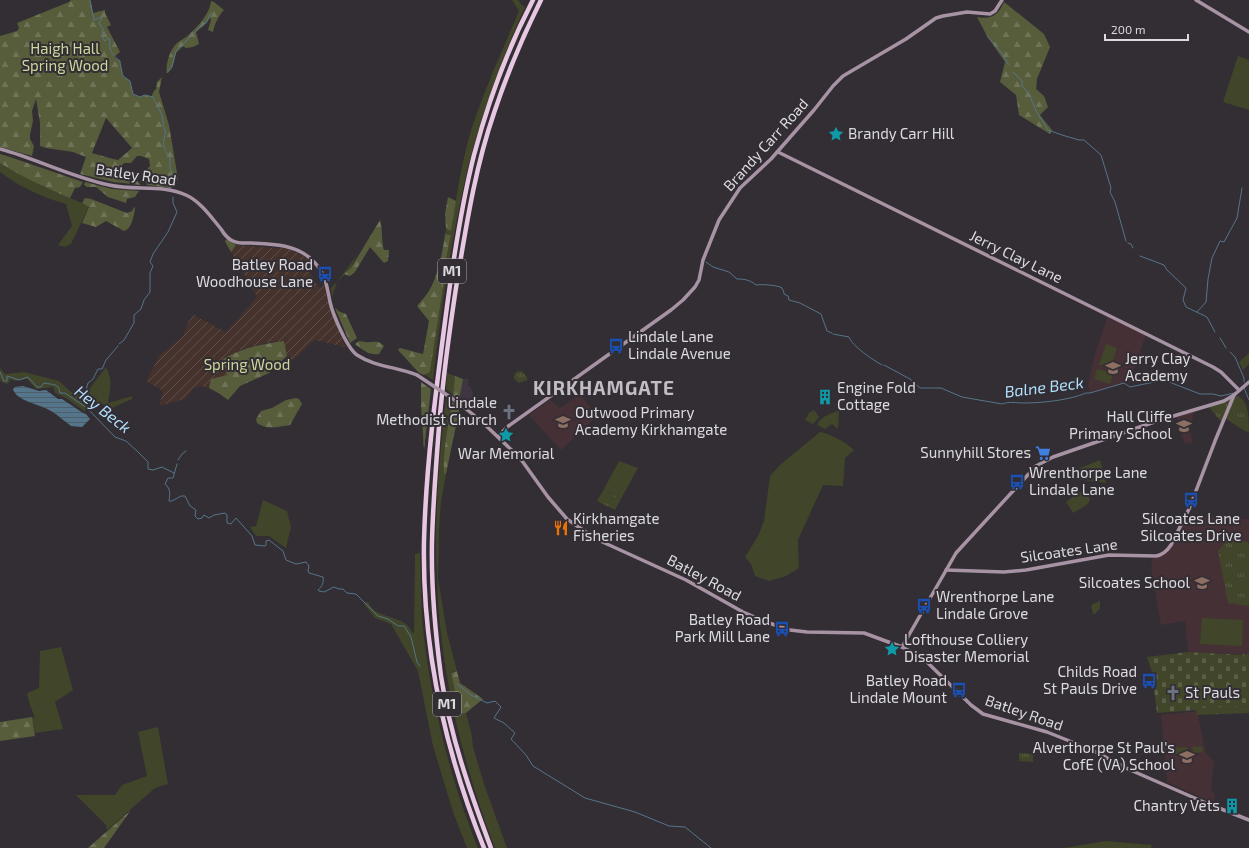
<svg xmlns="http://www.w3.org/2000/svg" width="1249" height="848" viewBox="0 0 1249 848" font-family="'Exo 2',sans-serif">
<defs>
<pattern id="industrial-furrows" width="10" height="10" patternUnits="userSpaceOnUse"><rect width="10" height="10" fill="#45322c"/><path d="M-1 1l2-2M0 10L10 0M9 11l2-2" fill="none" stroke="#5f4f4a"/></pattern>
<pattern id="forest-firs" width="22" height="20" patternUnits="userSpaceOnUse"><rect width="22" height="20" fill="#575c3b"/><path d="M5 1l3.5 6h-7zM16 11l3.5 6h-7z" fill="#6f7357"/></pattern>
<pattern id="cemetery-stones" width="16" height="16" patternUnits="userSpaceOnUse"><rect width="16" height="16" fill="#414529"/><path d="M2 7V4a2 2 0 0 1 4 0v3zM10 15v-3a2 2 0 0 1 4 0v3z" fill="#5c5f48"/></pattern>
<pattern id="park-tufts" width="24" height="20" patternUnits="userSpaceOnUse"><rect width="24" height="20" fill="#414529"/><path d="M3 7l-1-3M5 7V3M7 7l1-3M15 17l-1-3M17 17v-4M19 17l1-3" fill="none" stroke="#5c5f48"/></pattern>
<pattern id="water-rules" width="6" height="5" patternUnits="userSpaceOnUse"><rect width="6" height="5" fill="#55758a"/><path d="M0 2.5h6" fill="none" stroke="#4c5e6a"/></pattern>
</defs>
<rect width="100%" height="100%" fill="#322e34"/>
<!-- built -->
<path fill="#3f3642" d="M463,379H469L468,385L471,387L473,394L468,408L459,400Z"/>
<!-- industrial -->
<path fill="url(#industrial-furrows)" d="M236,245L290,249L308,259L315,265L308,270L319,288L326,285L328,303L345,347L315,340L291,362L287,356L283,341L266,343L240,350L231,355L227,375L211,379L209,388L201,386L194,388L185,399L159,406L163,391L146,381L159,356L183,336L188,322L194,315L226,332L257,297L231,252Z"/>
<!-- education -->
<g fill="#453135">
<path d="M1108,315L1146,334L1130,382L1090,393L1088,385L1095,354Z"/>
<path d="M580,394L597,416L561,450L529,415L550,400L560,408Z"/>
<path d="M1194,412L1192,421L1188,424L1193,442L1185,444L1179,429L1180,428L1176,416Z"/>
<path d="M1186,516L1196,520L1206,517L1249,519V655L1188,652L1185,621L1161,625L1151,568L1153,556L1166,552Z"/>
<path d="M1197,711L1206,753L1214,762L1211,790L1215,795L1214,803L1167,782L1161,715Z"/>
</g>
<!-- green -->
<g fill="#414529">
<path d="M512,0H518L521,4L525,7C504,54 486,102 472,152C468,166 465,180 462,194C449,255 440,318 433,380L425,375L430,372L444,281L439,280L446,260L451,235L445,234L446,229L451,231C456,201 460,171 468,141C481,96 501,54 519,11Z"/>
<path d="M1238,56L1249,60V110L1223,102Z"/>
<path d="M0,163L42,186L89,206L71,244L65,247L58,245L72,226L66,204C39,196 22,188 0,172Z"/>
<path d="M357,255L351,268L337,282L332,297L331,288L337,282Z"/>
<path d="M1106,344L1117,348L1110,369L1099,365Z"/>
<path d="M1249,353V364L1243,370L1239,362Z"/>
<path d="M106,367C113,380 110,390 108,403L132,396V399L110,409L103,404L84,411L66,398L55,393L53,387L36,389L27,379L15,381L11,379L8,384L1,382L0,379V368L5,374L24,372L59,381L71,392H87Z"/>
<path d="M1097,369L1113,373L1110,384L1094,379Z"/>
<path d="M447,373L455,376L453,395L446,389Z"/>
<path d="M446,398L452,402C447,426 444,449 445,473L446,474L441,502L439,528L438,578L447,633L457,671L451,672L460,714L466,713L472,736L473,747L484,784L507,848H495C462,762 440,672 437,579C434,519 439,458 446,398Z"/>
<path d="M814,410L819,417L813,424L805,420L809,413Z"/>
<path d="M839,411L838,429L832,424L825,429L817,425C820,417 831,413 839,411Z"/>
<path d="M820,432C831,434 845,442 854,450L845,458L843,486L823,485L798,540L799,568L786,576L769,581L755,576L751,564L745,557L758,536L764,521L770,476L780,465Z"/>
<path d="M1100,460L1106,483L1075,479L1068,480L1062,475Z"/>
<path d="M619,461L638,468L621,499L604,489Z"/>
<path d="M1079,492L1087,493C1096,503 1081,508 1073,513L1066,502Z"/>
<path d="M263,500L287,511L291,527L286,548L269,536H256L250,527L256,526Z"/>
<path d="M420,553C421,575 421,596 422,617C428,692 450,779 478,848H467L453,812L433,746L418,671L391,624L375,618L363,603L368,602C374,617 394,615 406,624C409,626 411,631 414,634L415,554Z"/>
<path d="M1202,618L1243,620L1242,646L1200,644Z"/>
<path d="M61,647L73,690L55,702L63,729L35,733L32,717L35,718L29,702L27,693L39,688L40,651Z"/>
<path d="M158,727L168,784L155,788L107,830L106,825L76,795H115L122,785L147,776L138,732Z"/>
<path d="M1202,746L1203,752L1193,753L1192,747Z"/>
<path d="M1187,747L1188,754H1175V748Z"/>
<path d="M1106,841L1152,845L1151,848H1064Z"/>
</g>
<!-- forest -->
<g fill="url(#forest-firs)" fill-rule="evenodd">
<path d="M71,0H90L93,13L105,10V13L111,25L107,27L120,52L114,57L120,61C120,63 122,72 123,76L130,81L133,94L140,97L145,95L151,97L154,91L156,89L157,82L162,77L159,92L169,125L178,179L172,188L147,185L144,176L148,168L150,166L149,159L141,156H137L131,163H124L119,169L133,176L141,185L113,182L80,174L86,157L73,152L46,148L40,146V123L36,99L32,111L33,121L30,135V139L34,146L32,156L0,147V36L17,31L19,28L17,23L69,2ZM106,118L132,148L118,160L113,159L92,153Z"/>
<path d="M211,1L214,2L224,10C219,15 214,25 213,32L208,30L211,20L210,18C206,24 201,28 196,32L199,44L193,47L186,48L183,46L176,53L172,68L168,73H167C165,65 170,50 176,44C179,41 183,39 186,37C196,29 210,14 211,1Z"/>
<path d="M1004,2L1044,34L1050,47L1037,79L1036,89L1044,96L1048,107L1040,115L1052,130L1050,134L1019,115L1016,95L1000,82L1005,62L987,36L977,17C992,20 998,15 1004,2Z"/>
<path d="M0,154L7,156L83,182L80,187L75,188L70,198C46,188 22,177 0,163Z"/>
<path d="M85,182L112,189L139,191L135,197L127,199L126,203L108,197L96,187H87L84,185Z"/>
<path d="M448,197L456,201L451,231L446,229L445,214Z"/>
<path d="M85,198L91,199L127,213L132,211L134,207L135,208C134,215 132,229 124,231L106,221L96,227L82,223L89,207L82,203Z"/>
<path d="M380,220C383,230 381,240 384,250H389L388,261L384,263L370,247L355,272L350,276L344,274L351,268Z"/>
<path d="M445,234L451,235L446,260L439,279L444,281L430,372L424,375L419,373L398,350L400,348L423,354L429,321L417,306C421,301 426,296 429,291C438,276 443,250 445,234Z"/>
<path d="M227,239L236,245L231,252L225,241Z"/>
<path d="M335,308L340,312L346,314L357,338L350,343Z"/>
<path d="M284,341L287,356L269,373L240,386L228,400L220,394L209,388L211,379L227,375L223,359C242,348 262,344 284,341Z"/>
<path d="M359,341C362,341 366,343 369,342C376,342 378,340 384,346L379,354C369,356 362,349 355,344Z"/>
<path d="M455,376L463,379L459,400L453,395Z"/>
<path d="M421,382L431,389L424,450L421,405Z"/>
<path d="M296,398L299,399L302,404L290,425C279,427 266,430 257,423L256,419L261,411L272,408L286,400Z"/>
<path d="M452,402L460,406L446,474L444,473C443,449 448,426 452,402Z"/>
<path d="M457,671L460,683L483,699L466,713L460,714L451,673Z"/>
<path d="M32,717L35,736L0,741V722Z"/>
<path d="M131,810L104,848H88Z"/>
</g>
<!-- cemetery -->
<path fill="url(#cemetery-stones)" d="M1188,652L1243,655L1249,676V706L1157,713L1152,672L1147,657Z"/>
<!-- park -->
<g fill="url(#park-tufts)">
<path d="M520,371H522L527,377V380L519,383L514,379V376L516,372Z"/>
<path d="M1234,395C1249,398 1249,416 1249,433L1240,428L1225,418L1222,423L1208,406Z"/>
<path d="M604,489L621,499L615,510L597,501Z"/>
<path d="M1228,534L1249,543V606L1228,603L1218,551L1223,545Z"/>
<path d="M1100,601V608L1095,614H1093L1091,605Z"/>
<path d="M1242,654H1249V680Z"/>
<path d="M1249,706V713L1197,715L1196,708Z"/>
<path d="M1019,753L1033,754V762L1019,761Z"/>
</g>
<!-- water -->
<path fill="url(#water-rules)" d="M23,386L39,391L46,390L58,399H62L83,413L86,414L90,419L82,427L71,426C64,421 58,415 51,411C40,404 16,401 13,389L15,387Z"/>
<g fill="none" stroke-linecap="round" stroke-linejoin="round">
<!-- stream -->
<g stroke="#55758a" stroke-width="1">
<path d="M90,0L94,20L102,17L99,23L103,29L102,37L105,41L108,38L110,39C109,50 111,54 120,61C120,63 122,72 123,76L130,81L133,94L140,97L145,95L153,97L162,115L164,128L166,132C162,142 163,150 170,157V167L175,182L168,185V187L171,188"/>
<path d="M987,36L1001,52L1009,65"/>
<path d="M167,72L172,67L176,51L203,24L206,23L211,13"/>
<path d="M1013,72L1022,81V86L1029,94L1036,111L1048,130L1062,135L1079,140H1084L1101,155L1111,188L1110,192L1115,202L1126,241"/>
<path d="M1128,243L1131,244L1133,248"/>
<path d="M1140,256L1164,265L1167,270L1185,287L1186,288L1183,300L1186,307L1207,317L1215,332"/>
<path d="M706,262L713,267L729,272L737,279C745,279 750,280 756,285C761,284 778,285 782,288C783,290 784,292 784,294L788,296L789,300L800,303L821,314L827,331L832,333"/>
<path d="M1197,312L1206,302L1208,279L1212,258L1220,241L1224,242L1237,218L1242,188"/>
<path d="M833,334L849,337C852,346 873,360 882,365"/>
<path d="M1220,338L1226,348"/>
<path d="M119,344L124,340L134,323V315L141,309L144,300L150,292V273L153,266L150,262L153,254L168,232L177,212L173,203V197"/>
<path d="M1230,352L1235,357L1244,378V382"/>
<path d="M884,365L910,379L920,388H941L962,397L1002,404C1010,401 1016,403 1024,403C1042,403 1070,400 1086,393H1090L1124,383L1130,387L1164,380L1200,394H1213L1221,396L1234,393"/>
<path d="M0,372L4,381H7V376L19,380L28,377L37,387H41L44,383C53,385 59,383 60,393H65L87,408L115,437L126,441L137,451L148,462V469L153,470L162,467L174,473"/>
<path d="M1244,388L1249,400"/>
<path d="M87,408V400L85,394L88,383L93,379L98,369H102L106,360L118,346"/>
<path d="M178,460L182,454L186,451"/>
<path d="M177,464L173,478H168L165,484C171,489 170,494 169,501H172L181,496H185L190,506L196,510L195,516L198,519L202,518L204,515L209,518L214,515L225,513L227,515V523L231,524L236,518L252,536L255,545L265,546L266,545V541L269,540L283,551L286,560L296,564L306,562L309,566L308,571L309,573L323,577C324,583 322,586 318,590L319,591L324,592L334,587L339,589H343L347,593L356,594L378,616L388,619L398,626H404L411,637L417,662L420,666"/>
<path d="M457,684L471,695L487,703L495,701L501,707L494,718L504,723L515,733L511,739L526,755L533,766L585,798L635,812L669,826L685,827L711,848"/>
</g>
<!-- secondary -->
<g stroke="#a793a4" stroke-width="3.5">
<path d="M1196,0L1249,32"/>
<path d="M0,149C37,159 71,177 109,185C135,191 162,184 186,195C201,202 211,217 221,229C224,234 228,239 233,241C239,244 245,243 251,243C272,244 295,244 311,259C325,271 327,286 330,302C333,315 347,348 357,355C375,367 398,367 417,375"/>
<path d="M778,152L1213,367L1221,372L1239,390"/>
<path d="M456,401L480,420L520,458L548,497L567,519L596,539L686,580L743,612L766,622L790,630L807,632L864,633L902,647L923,658L930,665L971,705L983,714L1047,732L1092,750L1128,769L1206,803L1249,820"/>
<path d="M498,437L507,427L671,310L683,300L695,287L699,280L703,260L719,220L740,188L771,159L814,110L833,86L843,76L906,39L936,18L943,16L967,12L990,14L995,11L1002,0"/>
<path d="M946,570L1004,572L1026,570L1109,555L1156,556C1163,555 1167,551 1171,545L1189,509L1215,441L1234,395"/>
<path d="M902,647L956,553L1036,466L1053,457L1108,438L1160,420L1224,401L1234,395L1249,382"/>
</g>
<!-- highway -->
<g stroke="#e7c7e2" stroke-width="4.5">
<path d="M484,848C445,751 422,646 424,541C426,465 436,390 446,314C453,261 461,207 474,155C488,102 508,48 533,0"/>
<path d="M491,848C470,792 450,735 441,676C435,631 431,586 432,541C433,503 436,465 439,427C443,376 450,326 458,275C467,221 476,165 494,113C507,74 523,36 541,0"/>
</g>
<!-- secondary-bridge -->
<path stroke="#a793a4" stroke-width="3.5" d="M417,375L456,401"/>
</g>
<!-- icons -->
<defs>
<g id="sight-bare" transform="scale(1.2)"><path d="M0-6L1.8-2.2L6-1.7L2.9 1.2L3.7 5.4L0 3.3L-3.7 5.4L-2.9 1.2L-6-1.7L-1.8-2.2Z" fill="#0f9aa8" stroke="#322e34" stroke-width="2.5" paint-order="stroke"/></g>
<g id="bus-bare" transform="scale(1.2)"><path d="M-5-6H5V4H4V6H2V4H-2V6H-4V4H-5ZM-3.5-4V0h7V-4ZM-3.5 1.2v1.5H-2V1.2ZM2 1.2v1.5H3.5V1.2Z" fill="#1a4fb4" stroke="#322e34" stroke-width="2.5" paint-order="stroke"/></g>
<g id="school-bare" transform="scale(1.2)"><path d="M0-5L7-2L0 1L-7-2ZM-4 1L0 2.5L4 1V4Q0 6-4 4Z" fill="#8d6e63" stroke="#322e34" stroke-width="2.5" paint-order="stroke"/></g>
<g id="building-bare" transform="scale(1.2)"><path d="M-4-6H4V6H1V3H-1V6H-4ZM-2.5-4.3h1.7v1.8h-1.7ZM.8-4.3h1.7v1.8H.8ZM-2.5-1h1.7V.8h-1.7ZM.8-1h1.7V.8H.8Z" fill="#0f9aa8" stroke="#322e34" stroke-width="2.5" paint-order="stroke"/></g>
<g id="church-bare" transform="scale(1.2)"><path d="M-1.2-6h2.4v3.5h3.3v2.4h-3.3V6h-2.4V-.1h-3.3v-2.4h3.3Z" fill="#6b7280" stroke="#322e34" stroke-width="2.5" paint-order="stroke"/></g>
<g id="supermarket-bare" transform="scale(1.2)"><path d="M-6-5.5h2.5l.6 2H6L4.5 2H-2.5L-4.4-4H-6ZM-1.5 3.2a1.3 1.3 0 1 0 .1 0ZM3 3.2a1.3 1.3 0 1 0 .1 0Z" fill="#3f7fe0" stroke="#322e34" stroke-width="2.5" paint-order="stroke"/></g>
<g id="restaurant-bare" transform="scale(1.2)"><path d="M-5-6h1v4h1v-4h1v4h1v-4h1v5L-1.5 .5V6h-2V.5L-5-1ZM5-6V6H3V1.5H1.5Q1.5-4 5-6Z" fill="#e8710a" stroke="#322e34" stroke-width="2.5" paint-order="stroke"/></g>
</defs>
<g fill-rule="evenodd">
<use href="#sight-bare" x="836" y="134"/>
<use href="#bus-bare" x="325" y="274"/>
<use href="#bus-bare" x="616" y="346"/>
<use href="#school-bare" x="1113" y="368"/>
<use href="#building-bare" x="825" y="397"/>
<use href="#church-bare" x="509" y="412"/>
<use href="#school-bare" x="563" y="422"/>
<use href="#school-bare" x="1184" y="426"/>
<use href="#sight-bare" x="506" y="435"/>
<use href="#supermarket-bare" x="1043" y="453"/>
<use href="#bus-bare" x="1017" y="482"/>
<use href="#bus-bare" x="1191" y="500"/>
<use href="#restaurant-bare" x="561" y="528"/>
<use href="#school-bare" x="1202" y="583"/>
<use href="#bus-bare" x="924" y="606"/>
<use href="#bus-bare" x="782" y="629"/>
<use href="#sight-bare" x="892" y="649"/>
<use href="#bus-bare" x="1149" y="681"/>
<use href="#bus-bare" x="959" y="690"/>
<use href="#church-bare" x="1173" y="693"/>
<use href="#school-bare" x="1187" y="757"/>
<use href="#building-bare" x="1232" y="806"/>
</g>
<g text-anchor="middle" stroke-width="4" stroke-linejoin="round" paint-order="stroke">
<!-- shield labels -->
<g fill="#322e34" stroke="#aaa6ac" stroke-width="1">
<rect x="438" y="259" width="28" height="24" rx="3"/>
<rect x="433" y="692" width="28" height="24" rx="3"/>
</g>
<g font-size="14" font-weight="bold" fill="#dddadf">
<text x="452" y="276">M1</text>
<text x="447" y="709">M1</text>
</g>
<!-- park labels -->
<g font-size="15" fill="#cfd79b" stroke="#322e34">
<text x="65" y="54">Haigh Hall<tspan x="65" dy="17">Spring Wood</tspan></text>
<text x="247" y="370">Spring Wood</text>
</g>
<!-- poi labels -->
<g font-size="15" fill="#dddadf" stroke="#322e34" text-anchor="start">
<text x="848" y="139">Brandy Carr Hill</text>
<text x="313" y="270" text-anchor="end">Batley Road<tspan x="313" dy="17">Woodhouse Lane</tspan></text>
<text x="628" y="342">Lindale Lane<tspan x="628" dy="17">Lindale Avenue</tspan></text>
<text x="1125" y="364">Jerry Clay<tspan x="1125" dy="17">Academy</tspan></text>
<text x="837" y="393">Engine Fold<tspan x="837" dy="17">Cottage</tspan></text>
<text x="497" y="408" text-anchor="end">Lindale<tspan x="497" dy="17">Methodist Church</tspan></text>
<text x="575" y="418">Outwood Primary<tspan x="575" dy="17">Academy Kirkhamgate</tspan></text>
<text x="1172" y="422" text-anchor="end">Hall Cliffe<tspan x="1172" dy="17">Primary School</tspan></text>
<text x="1031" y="458" text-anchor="end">Sunnyhill Stores</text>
<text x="506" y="459" text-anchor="middle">War Memorial</text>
<text x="1029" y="478">Wrenthorpe Lane<tspan x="1029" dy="17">Lindale Lane</tspan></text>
<text x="573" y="524">Kirkhamgate<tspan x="573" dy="17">Fisheries</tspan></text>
<text x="1191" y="524" text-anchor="middle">Silcoates Lane<tspan x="1191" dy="17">Silcoates Drive</tspan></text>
<text x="1190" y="588" text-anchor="end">Silcoates School</text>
<text x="936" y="602">Wrenthorpe Lane<tspan x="936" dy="17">Lindale Grove</tspan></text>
<text x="770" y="625" text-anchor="end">Batley Road<tspan x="770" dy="17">Park Mill Lane</tspan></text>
<text x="904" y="645">Lofthouse Colliery<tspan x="904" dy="17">Disaster Memorial</tspan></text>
<text x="1137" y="677" text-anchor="end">Childs Road<tspan x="1137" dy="17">St Pauls Drive</tspan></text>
<text x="947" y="686" text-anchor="end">Batley Road<tspan x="947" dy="17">Lindale Mount</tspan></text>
<text x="1185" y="698">St Pauls</text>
<text x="1175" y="753" text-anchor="end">Alverthorpe St Paul's<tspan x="1175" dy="17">CofE (VA) School</tspan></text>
<text x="1220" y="811" text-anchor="end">Chantry Vets</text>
</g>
<!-- street labels -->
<g font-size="15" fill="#dddadf" stroke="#322e34">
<text transform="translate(766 145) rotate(-48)" y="5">Brandy Carr Road</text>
<text transform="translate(136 175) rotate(8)" y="5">Batley Road</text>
<text transform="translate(1016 257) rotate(26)" y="5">Jerry Clay Lane</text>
<text transform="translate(1069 551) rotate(-8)" y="5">Silcoates Lane</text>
<text transform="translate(704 578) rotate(28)" y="5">Batley Road</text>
<text transform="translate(1024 713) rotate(19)" y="5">Batley Road</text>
</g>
<!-- water labels -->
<g font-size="16" font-style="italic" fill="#b1dffe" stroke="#322e34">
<text transform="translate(1044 387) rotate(-7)" y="6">Balne Beck</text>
<text transform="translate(103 409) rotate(38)" y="6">Hey Beck</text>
</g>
<!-- district labels -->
<g font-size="19" font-weight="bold" letter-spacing="1" fill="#c2bcc5" stroke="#322e34">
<text x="604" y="395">KIRKHAMGATE</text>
</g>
</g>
<!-- scale -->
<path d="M1105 34v6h83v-6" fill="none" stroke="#dddadf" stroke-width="2"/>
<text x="1111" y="34" font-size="12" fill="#dddadf" stroke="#322e34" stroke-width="3" paint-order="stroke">200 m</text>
</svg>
